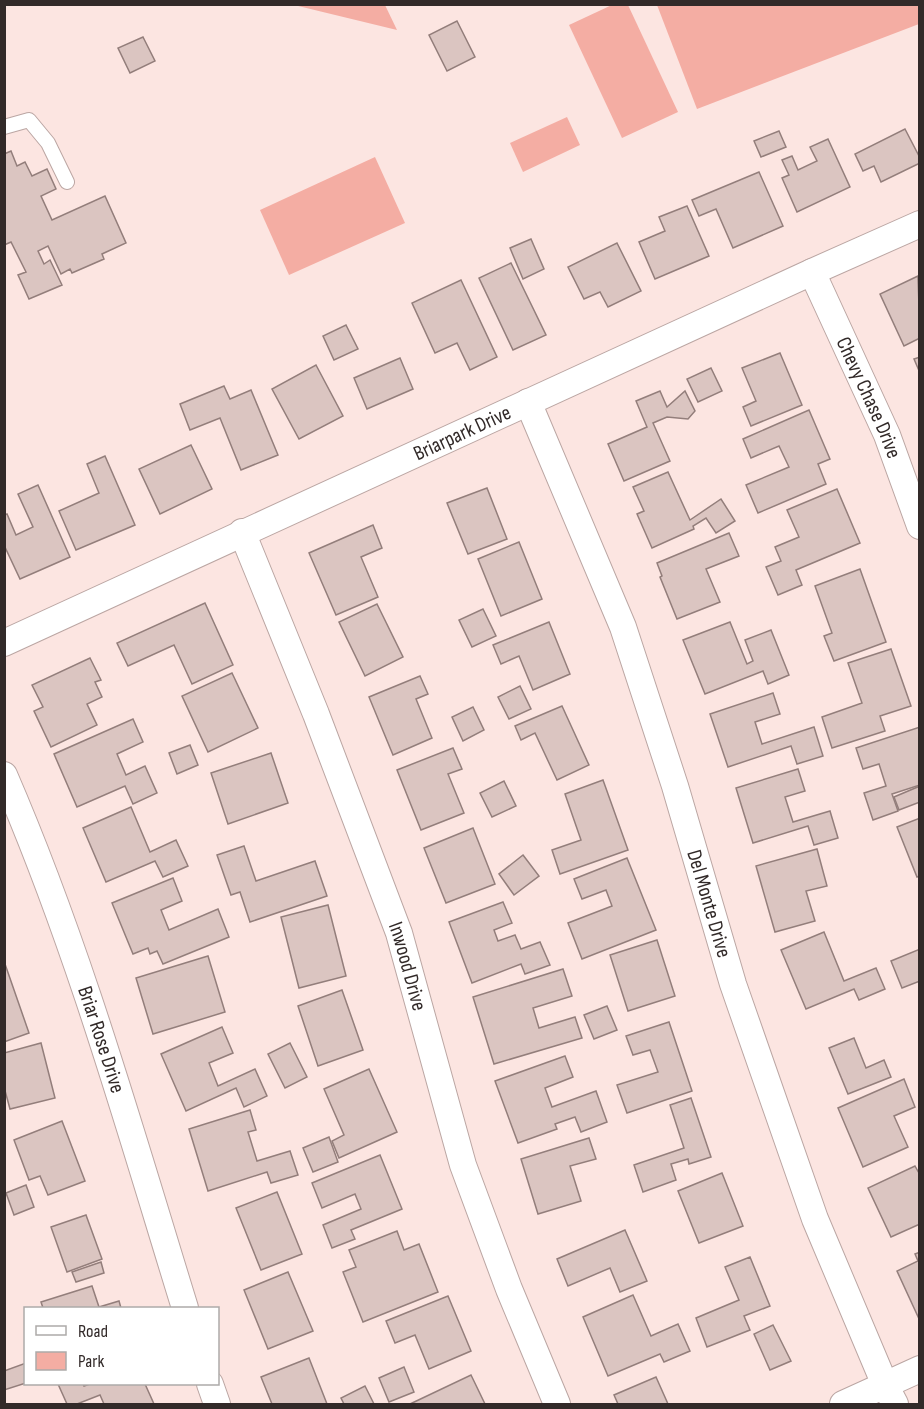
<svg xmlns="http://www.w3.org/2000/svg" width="924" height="1409" viewBox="0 0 924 1409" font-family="'Sofia Sans Condensed',sans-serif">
<rect width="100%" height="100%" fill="#fce5e1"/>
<!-- green -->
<g fill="#f4ada3">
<path d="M614,4L628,5L678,112L622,138L569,25Z"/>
<path d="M294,5H385L397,30Z"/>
<path d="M657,5H919V24L697,109Z"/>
<path d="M567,117L580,145L523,172L510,143Z"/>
<path d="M375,157L405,223L289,275L260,210Z"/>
</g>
<!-- building -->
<g fill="#dbc5c1" stroke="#937e7b" stroke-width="1.5">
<path d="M457,21L475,57L447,71L429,35Z"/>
<path d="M143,37L155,61L130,73L118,48Z"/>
<path d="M905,129L920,158V163L881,182L874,166L863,171L855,154Z"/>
<path d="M779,131L786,147L761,157L754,141Z"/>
<path d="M828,139L850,187L797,212L782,178L789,175L782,160L792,156L798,170L817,161L810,147Z"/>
<path d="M11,151L17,166L25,162L32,176L47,169L56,189L41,196L52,220L105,196L126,243L102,254L104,259L72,273L70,269L61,274L48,246L38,251L44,264L50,260L62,285L29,299L18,275L26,272L11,242L4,245V154Z"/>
<path d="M759,172L783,226L733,248L716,209L699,216L692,200Z"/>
<path d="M687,206L709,256L655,279L639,242L665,231L659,217Z"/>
<path d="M531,239L544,269L523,279L510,248Z"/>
<path d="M617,243L641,291L608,307L600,292L584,299L568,267Z"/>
<path d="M511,263L546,335L513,350L479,278Z"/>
<path d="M918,276L920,338L904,346L880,294Z"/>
<path d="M461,280L497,357L470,370L457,343L435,353L412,303Z"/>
<path d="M346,325L358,349L334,360L323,336Z"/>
<path d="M780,353L802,405L751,426L743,407L756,401L742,368Z"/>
<path d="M920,357V373L914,359Z"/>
<path d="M400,358L413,389L367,409L354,378Z"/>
<path d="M316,365L343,416L299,439L272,389Z"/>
<path d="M711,368L722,391L698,402L687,379Z"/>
<path d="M224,386L230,399L251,390L278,455L241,470L220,418L190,430L180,404Z"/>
<path d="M660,391L667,407L685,391L695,411L688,419L667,417L653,423L670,461L624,481L608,444L647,427L636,401Z"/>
<path d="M809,410L830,459L818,464L826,484L758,513L746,485L789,467L779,446L751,458L743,439Z"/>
<path d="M191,445L212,489L160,514L139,469Z"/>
<path d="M105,456L135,525L76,550L59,511L99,493L87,464Z"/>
<path d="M668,472L690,520L721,499L735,521L716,533L706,518L693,526L694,529L652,548L637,514L644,511L633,487Z"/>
<path d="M38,485L70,557L20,579L4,545V515L7,514L16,535L33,527L18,494Z"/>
<path d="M487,488L507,539L468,554L447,503Z"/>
<path d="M837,489L860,543L796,570L802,585L778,595L766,567L781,561L775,547L799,537L787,510Z"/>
<path d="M373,525L382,548L361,557L378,597L336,615L309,553Z"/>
<path d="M729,533L739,556L706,569L720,602L677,619L660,577L662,576L657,563Z"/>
<path d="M519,542L542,599L501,616L478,559Z"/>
<path d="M860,569L886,642L834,661L824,636L832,633L815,586Z"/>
<path d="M205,603L233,665L192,684L174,645L128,666L117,643Z"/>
<path d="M377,604L403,657L365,676L339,622Z"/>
<path d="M483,609L496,636L472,647L459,620Z"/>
<path d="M549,622L570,674L533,690L519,656L501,664L493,645Z"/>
<path d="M730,622L747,664L753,661L745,640L771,630L789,675L768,684L763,671L705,694L683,640Z"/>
<path d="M891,649L911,706L880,716L885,731L832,748L822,717L862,703L848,663Z"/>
<path d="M90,658L101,680L95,682L102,697L87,704L97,725L51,747L34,711L43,707L32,685Z"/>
<path d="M232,673L258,728L208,752L182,696Z"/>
<path d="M420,676L428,694L416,699L432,738L393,755L369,697Z"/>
<path d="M520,686L531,709L509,719L498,697Z"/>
<path d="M773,693L780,714L755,722L762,744L814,727L823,756L797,764L791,746L728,767L710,714Z"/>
<path d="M562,706L589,765L557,780L535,733L521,740L515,726Z"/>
<path d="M473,707L484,730L463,741L452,717Z"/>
<path d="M133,719L143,742L117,754L126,775L145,766L157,793L133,804L125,786L77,807L54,754Z"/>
<path d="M920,727V785L892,794L898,811L873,820L864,793L886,786L879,764L863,769L856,748Z"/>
<path d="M190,745L198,765L177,774L169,753Z"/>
<path d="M453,748L462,769L448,774L464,813L421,830L397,770Z"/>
<path d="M271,753L288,803L228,824L211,773Z"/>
<path d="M798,769L805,791L785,797L793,822L830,811L838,838L814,845L808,826L753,843L736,788Z"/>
<path d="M603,780L628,850L560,874L552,850L581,840L565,794Z"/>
<path d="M504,781L516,806L492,817L480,793Z"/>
<path d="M920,786V802L899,810L894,797Z"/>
<path d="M131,807L150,852L176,840L188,866L163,877L155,861L106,882L83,828Z"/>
<path d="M920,818V876L917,877L897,827Z"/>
<path d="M473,828L495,884L446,903L424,848Z"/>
<path d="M244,846L256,881L315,861L327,896L250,922L240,892L231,895L217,855Z"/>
<path d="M817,849L827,886L806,891L815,921L775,932L756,866Z"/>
<path d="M523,855L539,876L514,895L499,874Z"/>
<path d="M627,858L656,930L582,959L568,923L612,906L606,890L582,899L574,879Z"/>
<path d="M173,878L182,901L161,910L169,930L218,909L229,937L163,964L157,951L150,954L148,948L133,954L112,903Z"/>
<path d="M503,902L512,923L494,930L498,941L515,935L521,949L540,942L550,965L525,974L521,964L472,983L449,922Z"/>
<path d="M328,905L346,976L299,988L281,917Z"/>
<path d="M824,932L844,981L876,968L885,989L859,1000L854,989L806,1009L781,950Z"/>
<path d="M657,940L675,996L628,1011L610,955Z"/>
<path d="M920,949V981L902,988L891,961Z"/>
<path d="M208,956L225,1012L153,1034L136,978Z"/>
<path d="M5,964L29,1033L4,1042V964Z"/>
<path d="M563,969L572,996L533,1008L539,1028L575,1017L582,1038L494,1064L473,997Z"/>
<path d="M342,990L363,1050L318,1066L298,1006Z"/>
<path d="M607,1006L617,1030L594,1039L584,1015Z"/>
<path d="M669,1022L692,1091L627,1113L617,1085L658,1072L650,1050L633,1055L626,1036Z"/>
<path d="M222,1027L233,1053L209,1063L218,1086L255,1069L267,1096L244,1107L236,1088L186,1111L161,1054Z"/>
<path d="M854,1038L866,1068L884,1060L891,1077L848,1094L829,1048Z"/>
<path d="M41,1043L55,1098L10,1109L4,1087V1053Z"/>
<path d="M290,1043L307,1077L285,1088L268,1054Z"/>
<path d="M565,1056L573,1077L545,1088L552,1107L596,1091L607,1122L581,1132L575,1117L555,1124L557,1129L518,1143L495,1081Z"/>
<path d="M369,1069L397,1132L339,1158L332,1141L344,1135L324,1089Z"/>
<path d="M904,1079L915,1107L894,1116L908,1147L863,1167L838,1108Z"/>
<path d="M691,1098L711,1157L689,1164L688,1159L671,1164L676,1180L643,1192L634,1165L684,1148L670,1105Z"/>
<path d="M250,1110L256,1130L248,1132L257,1161L290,1151L298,1175L271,1183L267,1172L208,1191L189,1129Z"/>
<path d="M62,1121L85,1181L48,1195L40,1176L29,1180L14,1140Z"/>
<path d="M329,1137L338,1162L313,1172L303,1148Z"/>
<path d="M589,1138L596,1159L570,1166L581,1201L538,1214L521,1159Z"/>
<path d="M380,1155L402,1209L351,1230L355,1239L332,1248L323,1225L361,1209L355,1194L322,1208L312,1183Z"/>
<path d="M915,1166L920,1175V1224L891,1237L868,1188Z"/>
<path d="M722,1173L743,1226L699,1243L678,1191Z"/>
<path d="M26,1185L34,1207L14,1215L6,1193Z"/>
<path d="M277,1192L302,1254L261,1270L236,1208Z"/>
<path d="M86,1215L102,1259L67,1272L51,1227Z"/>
<path d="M625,1230L647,1281L620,1292L610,1268L568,1286L557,1259Z"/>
<path d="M397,1231L404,1250L419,1244L438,1292L363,1322L343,1272L356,1267L349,1250Z"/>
<path d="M920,1252V1321L897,1271L918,1261L915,1254Z"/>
<path d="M750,1257L770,1306L744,1316L750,1330L707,1347L696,1318L739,1300L725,1267Z"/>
<path d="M101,1262L104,1273L76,1282L72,1272Z"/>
<path d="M288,1272L313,1331L268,1349L244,1290Z"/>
<path d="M92,1286L99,1307L119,1301L121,1308H43L41,1302Z"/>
<path d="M633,1295L651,1336L678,1324L690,1351L664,1362L660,1354L608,1376L583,1317Z"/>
<path d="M448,1296L471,1351L429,1369L415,1335L395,1343L386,1321Z"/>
<path d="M773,1325L791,1361L770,1370L754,1334Z"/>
<path d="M309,1358L327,1404H272L261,1377Z"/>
<path d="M26,1363V1383L4,1390V1371Z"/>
<path d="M404,1367L414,1392L389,1402L379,1378Z"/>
<path d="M471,1375L485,1404H410Z"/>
<path d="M656,1377L668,1404H618L614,1395Z"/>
<path d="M58,1384H83L84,1386L90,1384H145L154,1404H104L100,1395L77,1404H67Z"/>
<path d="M365,1386L374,1404H344L341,1398Z"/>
</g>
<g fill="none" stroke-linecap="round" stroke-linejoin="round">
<!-- lane casing -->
<g stroke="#bba6a3" stroke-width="16">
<path id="lane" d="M4,127L29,120L48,143L67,182"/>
</g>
<!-- street casing -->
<g stroke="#bba6a3" stroke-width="28">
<g id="street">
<path id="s1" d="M812,272L887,435L920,526"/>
<path id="s2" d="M528,402L623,627L675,786L733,984L815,1219L885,1385L895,1404"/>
<path id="s3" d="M242,532L316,714L399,933L463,1165L509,1289L557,1404"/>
<path id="s4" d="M4,643L812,272L920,224"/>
<path id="s5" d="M4,775C79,948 130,1130 185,1308"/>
<path d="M210,1384L217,1404"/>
<path d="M843,1404L920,1369"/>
</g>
</g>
<!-- lane -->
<use href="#lane" stroke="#fff" stroke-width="14"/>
<!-- street -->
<use href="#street" stroke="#fff" stroke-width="26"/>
</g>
<g text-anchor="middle" stroke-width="4.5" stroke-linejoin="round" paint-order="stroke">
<!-- street labels -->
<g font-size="21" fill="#322a29" stroke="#fff">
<text dy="7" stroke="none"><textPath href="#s1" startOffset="138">Chevy Chase Drive</textPath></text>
<text dy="7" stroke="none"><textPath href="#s4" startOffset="504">Briarpark Drive</textPath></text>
<text dy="7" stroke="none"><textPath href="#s2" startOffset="534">Del Monte Drive</textPath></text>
<text dy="7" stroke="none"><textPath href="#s3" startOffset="465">Inwood Drive</textPath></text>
<text dy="7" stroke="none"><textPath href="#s5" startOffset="282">Briar Rose Drive</textPath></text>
</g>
</g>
<!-- border -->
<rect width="924" height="1409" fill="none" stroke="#322a29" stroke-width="12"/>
<!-- legend -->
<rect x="24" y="1307" width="195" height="78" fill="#ffffff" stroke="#adaaa9" stroke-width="1.5"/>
<rect x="36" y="1326" width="30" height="9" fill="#ffffff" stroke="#adaaa9" stroke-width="1.5"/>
<text x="78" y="1337" font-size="18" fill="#322a29">Road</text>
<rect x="36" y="1352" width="30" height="18" fill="#f4ada3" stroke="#adaaa9" stroke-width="1.5"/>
<text x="78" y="1367" font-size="18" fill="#322a29">Park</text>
</svg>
